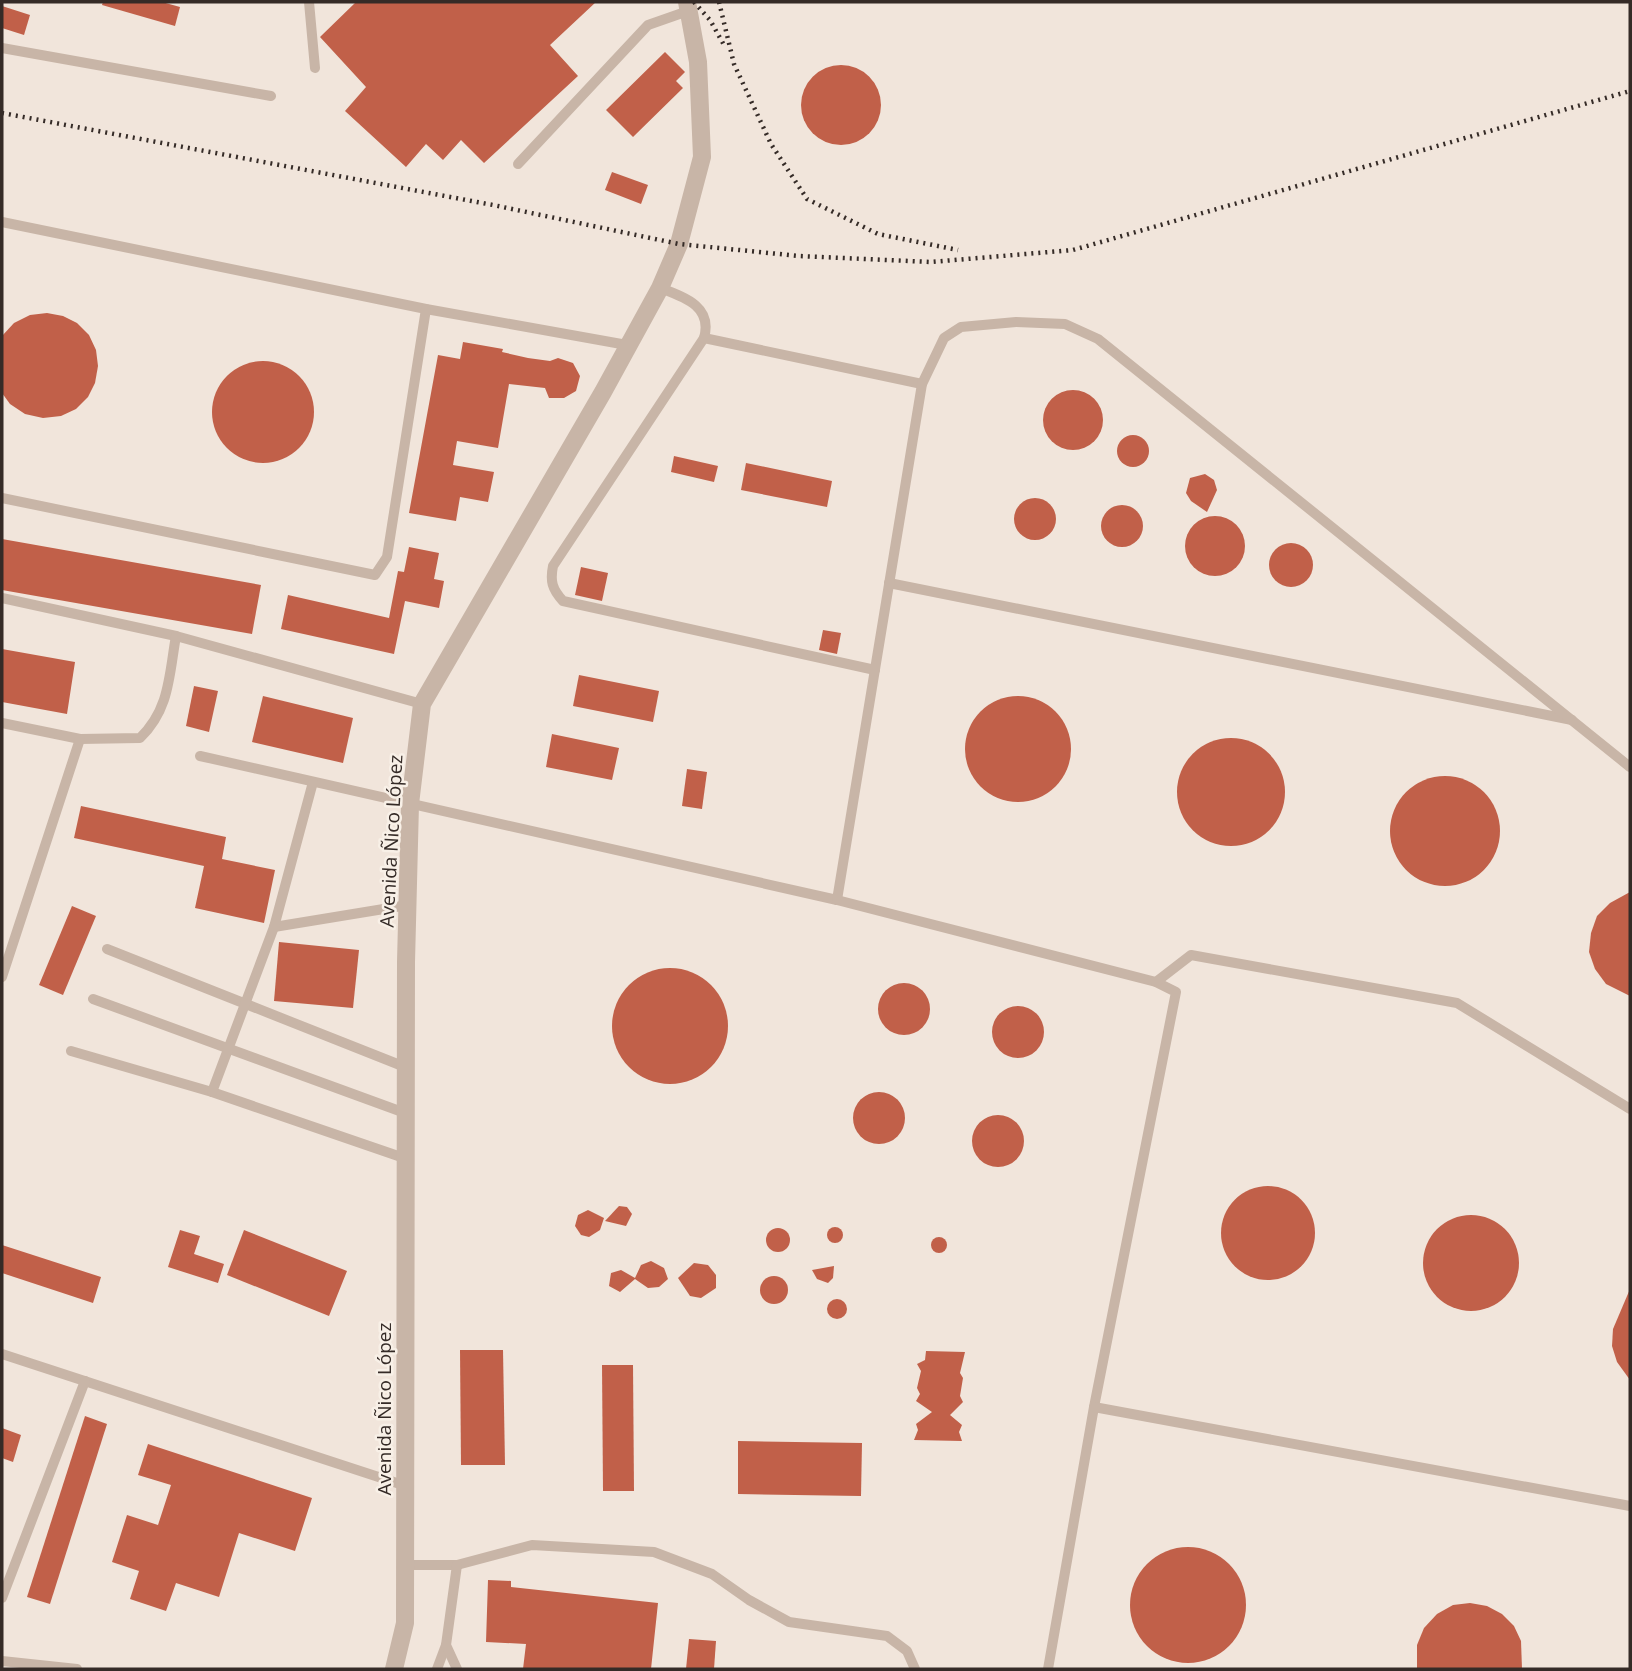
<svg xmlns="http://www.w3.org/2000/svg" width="1632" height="1671" viewBox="0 0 1632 1671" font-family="'Open Sans',sans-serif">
<rect width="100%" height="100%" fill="#f1e5db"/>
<!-- building -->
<g fill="#c16049">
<path d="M103,2H162L180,7L175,26L102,5Z"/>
<path d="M356,2H596L550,45L578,76L484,163L461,140L443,160L426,144L406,167L345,111L366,87L320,37Z"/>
<path d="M2,6L30,15L24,35L2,28Z"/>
<path d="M665,52L685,72L676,81L683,88L633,137L606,110Z"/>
<circle cx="841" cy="105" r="40"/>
<path d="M612,172L648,185L641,204L605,190Z"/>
<path d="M47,313L63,316L77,323L89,335L96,350L98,366L95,383L88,397L76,409L61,416L43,418L25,414L10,404L2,393V336L14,323L30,315Z"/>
<path d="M463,342L503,349L502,352L528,358L550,361L558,358L573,363L580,376L576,391L564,398H549L545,388L509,384L498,448L457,441L453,465L494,472L488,502L460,497L456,521L409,513L438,355L460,359Z"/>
<circle cx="263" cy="412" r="51"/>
<circle cx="1073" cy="420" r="30"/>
<circle cx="1133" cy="451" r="16"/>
<path d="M674,456L718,466L714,482L671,472Z"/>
<path d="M746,463L832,481L827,507L741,490Z"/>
<path d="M1205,474L1214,480L1217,490L1207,512L1191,501L1186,493L1190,478Z"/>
<circle cx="1035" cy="519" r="21"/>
<circle cx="1122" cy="526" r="21"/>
<circle cx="1215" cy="546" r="30"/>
<path d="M2,539L261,585L252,634L2,590Z"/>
<circle cx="1291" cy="565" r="22"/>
<path d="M409,547L439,553L434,579L444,581L439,608L405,601L394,654L281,629L288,595L389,618L398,571L404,572Z"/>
<path d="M581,567L608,573L602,601L575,595Z"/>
<path d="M823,630L841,633L837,654L819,650Z"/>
<path d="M2,649L75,662L67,714L2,702Z"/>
<path d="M579,675L659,691L653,722L573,706Z"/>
<path d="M194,686L218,691L209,732L186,726Z"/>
<circle cx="1018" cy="749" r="53"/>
<path d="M263,696L353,718L343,763L252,742Z"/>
<path d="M552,734L619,748L612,780L546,767Z"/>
<circle cx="1231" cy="792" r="54"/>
<path d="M687,769L707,772L702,809L682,806Z"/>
<circle cx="1445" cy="831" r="55"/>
<path d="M81,806L226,837L222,859L275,870L264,923L195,908L204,866L74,838Z"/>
<path d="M1630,892V996L1606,984L1595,969L1589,952L1591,933L1597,916L1610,903Z"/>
<path d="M72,906L96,916L63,995L39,985Z"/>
<path d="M279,942L359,950L353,1008L274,1001Z"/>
<circle cx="670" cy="1026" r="58"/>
<circle cx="904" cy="1009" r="26"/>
<circle cx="1018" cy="1032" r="26"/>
<circle cx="879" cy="1118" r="26"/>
<circle cx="998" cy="1141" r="26"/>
<circle cx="1268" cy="1233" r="47"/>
<path d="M619,1206L627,1207L632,1214L626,1226L605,1221Z"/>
<path d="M588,1210L604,1218L600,1230L589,1237L581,1235L575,1226L578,1215Z"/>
<circle cx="1471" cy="1263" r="48"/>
<circle cx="835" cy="1235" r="8"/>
<circle cx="778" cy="1240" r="12"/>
<path d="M180,1230L200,1236L194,1254L224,1264L218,1283L168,1267Z"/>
<path d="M244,1230L347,1271L329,1316L227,1275Z"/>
<circle cx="939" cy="1245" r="8"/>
<path d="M2,1245L101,1277L93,1303L2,1273Z"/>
<path d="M651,1261L664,1268L668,1279L659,1287L648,1288L635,1279L620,1292L609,1286L611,1273L621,1270L635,1278L641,1265Z"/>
<path d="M694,1263L708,1265L716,1275V1288L701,1298L690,1296L678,1278Z"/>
<path d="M834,1266L833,1278L828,1283L817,1279L812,1270Z"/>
<circle cx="774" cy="1290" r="14"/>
<path d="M1630,1289V1380L1617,1362L1612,1346L1613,1329Z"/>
<circle cx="837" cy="1309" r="10"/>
<path d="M460,1350H503L505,1465H461Z"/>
<path d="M926,1351L965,1352L960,1373L963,1378L960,1396L963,1402L950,1415L962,1425L959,1432L962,1441L914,1440L918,1430L916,1424L932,1412L916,1401L920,1394L917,1388L921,1371L917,1364L925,1360Z"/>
<path d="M602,1365H633L634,1491H603Z"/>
<path d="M85,1416L107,1424L50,1604L27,1597Z"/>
<path d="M2,1428L21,1435L13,1462L2,1458Z"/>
<path d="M738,1441L862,1443L861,1496L738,1494Z"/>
<path d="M148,1444L312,1498L295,1551L239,1533L219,1597L176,1583L166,1611L130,1599L139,1571L112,1562L127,1515L158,1525L171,1485L138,1475Z"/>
<circle cx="1188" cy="1605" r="58"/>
<path d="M488,1580L511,1581V1587L658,1603L651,1669H523L526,1644L486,1642Z"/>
<path d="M1470,1603L1487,1606L1502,1614L1514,1626L1521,1641L1522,1669H1417V1645L1424,1628L1437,1614L1453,1605Z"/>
<path d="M689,1639L716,1641L714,1669H686Z"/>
</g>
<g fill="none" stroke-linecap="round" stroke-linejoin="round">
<!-- lane -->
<g stroke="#c8b5a7" stroke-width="10">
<path d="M309,2L315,68"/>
<path d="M2,48L271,96"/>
<path d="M518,164L648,25L688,11"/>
<path d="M2,222L426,309L627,345"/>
<path d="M660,288C684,297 713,306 704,338L553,566C550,581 552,589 563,601L875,670"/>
<path d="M704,338L922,384"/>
<path d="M2,498L375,575L387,557L426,309"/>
<path d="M889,583L1572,720"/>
<path d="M2,598L176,636L422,704"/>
<path d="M2,723L80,739L140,738C170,709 169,675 176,636"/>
<path d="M200,756L837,900L1156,982L1176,992L1094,1407L1048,1669"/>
<path d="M837,900L922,384L944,338L961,327L1016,322L1065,324L1098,339L1630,767"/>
<path d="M274,927L408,905"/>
<path d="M107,949L405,1067"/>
<path d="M2,977L80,739"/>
<path d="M1156,982L1191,955L1457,1003L1630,1109"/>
<path d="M93,999L405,1113"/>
<path d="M71,1051L212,1092L404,1158"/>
<path d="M212,1092L274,927L313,782"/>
<path d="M2,1354L406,1486"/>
<path d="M1094,1407L1630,1506"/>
<path d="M405,1565H457L532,1545L654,1552L712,1574L749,1600L789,1622L887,1636L907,1651L915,1669"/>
<path d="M2,1598L85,1381"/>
<path d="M2,1661L77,1669"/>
<path d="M437,1669L446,1645"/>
<path d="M457,1669L446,1645L457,1565"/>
</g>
<!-- street -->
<path stroke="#c8b5a7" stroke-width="18" d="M394,1669L405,1623L406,962L410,804L422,704L603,392L660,288L679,244L702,157L698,62L687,2"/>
<!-- rail -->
<g stroke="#352b27" stroke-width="4.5" stroke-dasharray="2 5" stroke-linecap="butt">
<path d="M694,2L710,20L724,45"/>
<path d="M719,2L734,64L771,144L807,199L878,234L958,250"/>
<path d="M2,113L493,205L679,244L799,256L931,262L1073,250L1630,91"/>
</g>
</g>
<g text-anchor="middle" stroke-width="5" stroke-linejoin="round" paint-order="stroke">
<!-- street labels -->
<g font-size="19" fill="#352b27" stroke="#f8f0e7">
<text transform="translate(391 841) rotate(-87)" y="7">Avenida Ñico López</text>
<text transform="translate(384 1409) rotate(-90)" y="7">Avenida Ñico López</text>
</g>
</g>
<!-- border -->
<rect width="1632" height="1671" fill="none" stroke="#352b27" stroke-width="7"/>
</svg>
